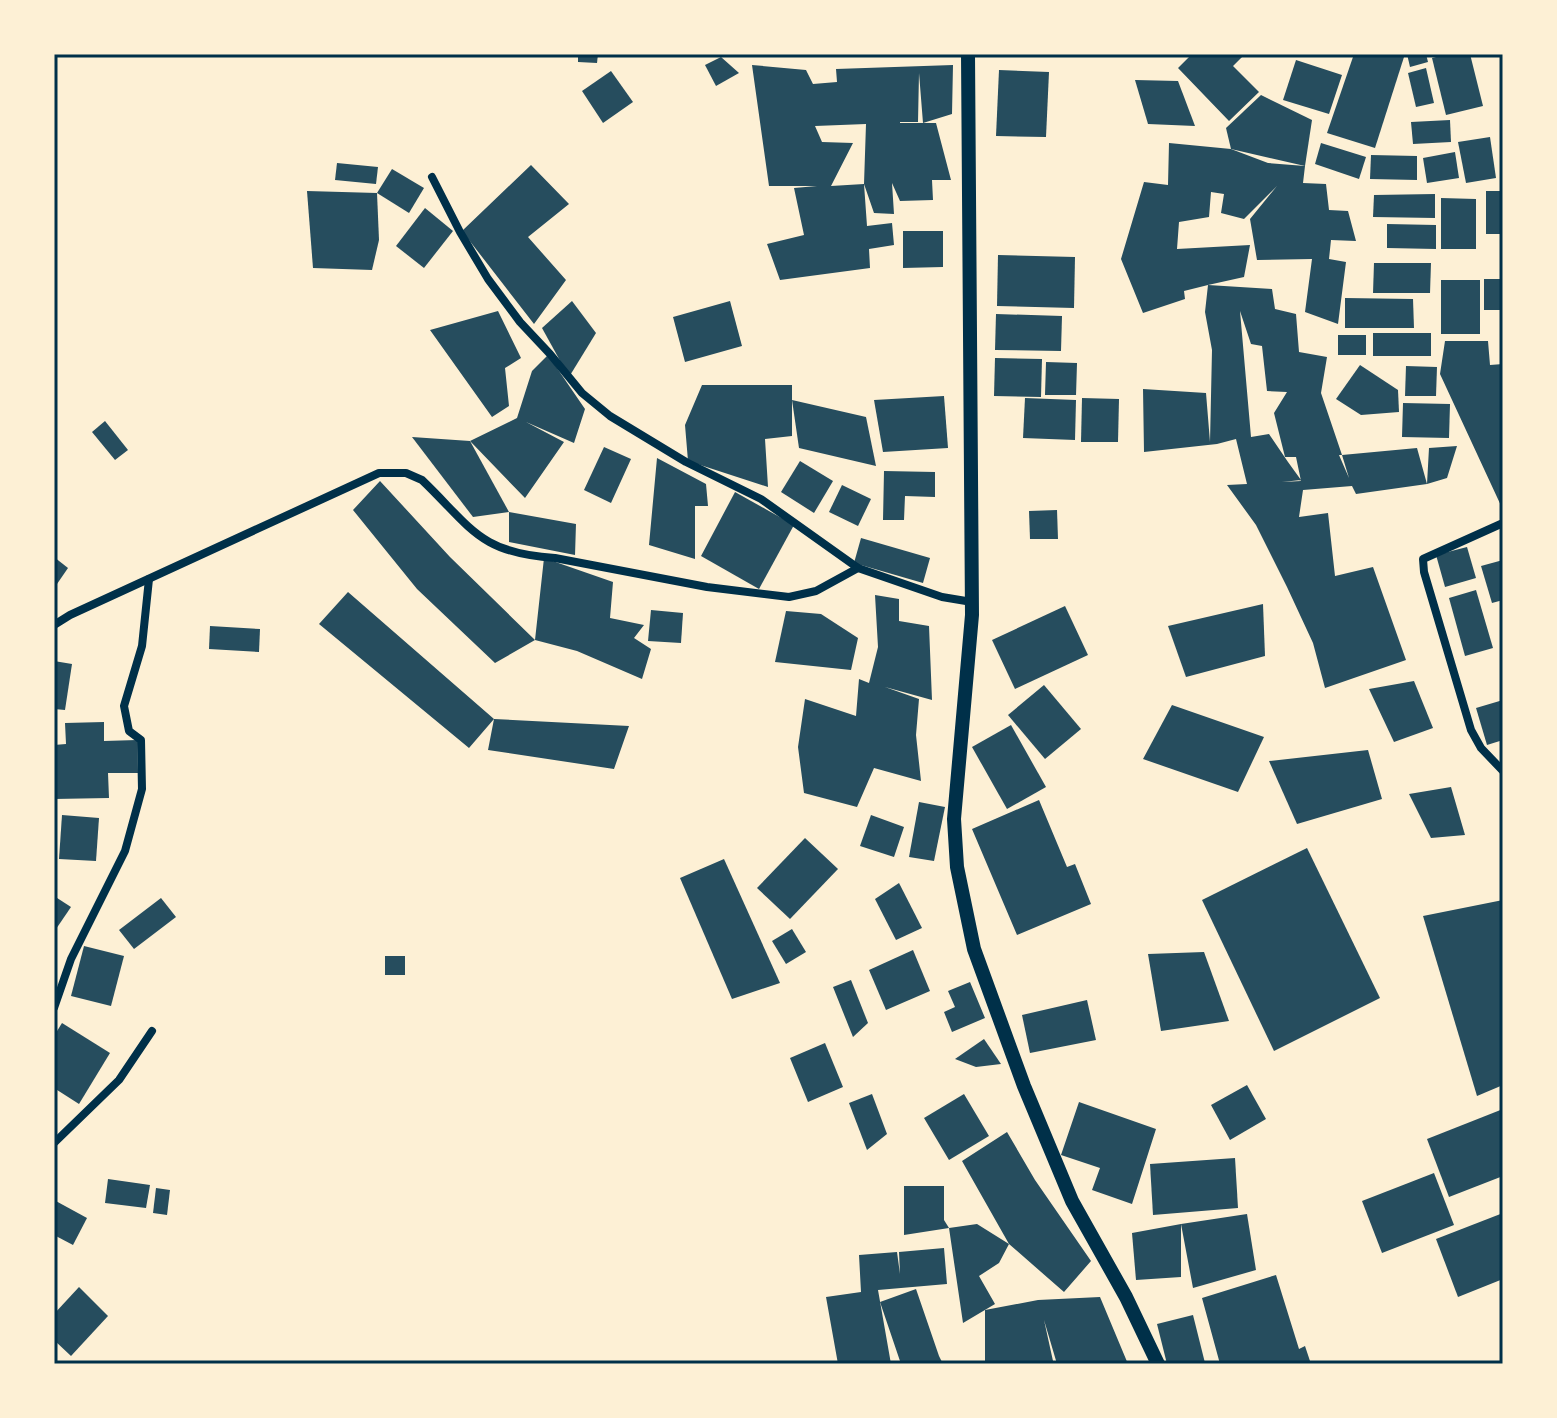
<svg xmlns="http://www.w3.org/2000/svg" width="1557" height="1418" viewBox="0 0 1557 1418" font-family="Jost,sans-serif">
<rect width="100%" height="100%" fill="#fdf0d5"/>
<!-- building -->
<g fill="#264d5e" fill-rule="evenodd">
<path d="M578,54H598L597,63L578,62Z"/>
<path d="M1192,54H1245L1233,66L1259,92L1229,121L1178,68Z"/>
<path d="M1354,54H1394L1404,57L1375,148L1327,133Z"/>
<path d="M1407,54H1426L1428,62L1410,67Z"/>
<path d="M1448,54H1470L1483,106L1446,115L1432,58Z"/>
<path d="M721,57L739,73L716,86L705,65Z"/>
<path d="M1296,60L1342,75L1329,114L1283,100Z"/>
<path d="M752,65L806,70L813,84L837,82L836,69L953,65L952,114L923,123L919,73L918,122H900V123H936L951,180H932L933,200L900,201L892,183L894,214L874,213L864,184L866,124L815,126L822,142L853,143L831,186L864,184L867,226L892,223L894,245L869,249L870,268L780,280L767,244L804,235L794,188L817,186H769Z"/>
<path d="M1426,68L1434,103L1416,107L1408,73Z"/>
<path d="M999,70L1049,72L1046,137L996,136Z"/>
<path d="M611,71L633,102L603,123L582,91Z"/>
<path d="M1135,80L1178,81L1195,126L1148,124Z"/>
<path d="M1261,95L1312,120L1305,166L1231,149L1226,128Z"/>
<path d="M1450,120L1451,142L1413,144L1411,122Z"/>
<path d="M1490,137L1496,178L1466,183L1458,142Z"/>
<path d="M1169,143L1231,149L1268,163L1305,166L1303,183L1326,184L1329,210L1348,211L1356,241L1331,240L1329,259L1346,262L1338,324L1305,312L1312,259L1257,260L1250,219L1277,186L1244,219L1221,213L1224,194L1211,192L1209,217L1179,222L1177,249L1250,245L1244,277L1208,285L1272,289L1275,309L1296,314L1299,352L1327,357L1321,393L1342,455H1339L1349,478L1342,455L1417,448L1427,484L1429,448L1457,446L1447,478L1427,484L1356,494L1352,486L1303,490L1299,517L1328,513L1335,576L1373,567L1406,660L1325,688L1313,643L1287,587L1256,525L1227,485L1247,484L1236,439L1217,444L1144,452L1143,389L1206,393L1210,442L1212,350L1205,312L1208,285L1184,291L1185,299L1143,313L1121,259L1144,182L1168,185ZM1240,311L1251,344L1262,346L1267,391L1287,392L1274,413L1285,457H1296L1301,481L1282,482L1301,480L1288,462L1269,434L1251,437Z"/>
<path d="M1321,143L1366,157L1359,179L1315,164Z"/>
<path d="M1455,152L1459,178L1427,183L1423,158Z"/>
<path d="M1371,155L1417,156V180L1370,179Z"/>
<path d="M337,163L378,167L376,184L335,180Z"/>
<path d="M531,165L569,204L528,237L566,280L534,324L462,231Z"/>
<path d="M392,169L424,188L409,213L377,193Z"/>
<path d="M307,191L377,193L379,240L372,270L313,268Z"/>
<rect x="1486" y="191" width="17" height="43"/>
<path d="M1435,194V218L1373,217L1374,195Z"/>
<path d="M1441,198L1476,199V249H1441Z"/>
<path d="M425,208L453,231L424,268L396,246Z"/>
<path d="M1387,224L1436,225V249L1387,248Z"/>
<path d="M903,231H943V267L903,268Z"/>
<path d="M998,255L1075,257L1074,308L997,306Z"/>
<path d="M1374,263H1431L1430,293H1373Z"/>
<rect x="1484" y="279" width="19" height="31"/>
<rect x="1441" y="280" width="39" height="54"/>
<path d="M1345,298L1413,299L1414,328H1345Z"/>
<path d="M572,301L596,333L569,377L542,328Z"/>
<path d="M730,301L742,346L685,362L673,317Z"/>
<path d="M498,311L521,358L505,368L509,406L492,417L430,330Z"/>
<path d="M996,314L1062,316L1061,351L995,350Z"/>
<rect x="1373" y="333" width="58" height="23"/>
<rect x="1338" y="335" width="28" height="20"/>
<path d="M1445,341H1488L1490,365L1503,364V510L1440,374Z"/>
<path d="M548,355L585,409L574,443L526,422L564,442L525,498L470,441L517,418L532,371Z"/>
<path d="M995,358L1042,359L1041,397L994,396Z"/>
<path d="M1046,362L1077,363L1076,395H1045Z"/>
<path d="M1360,365L1398,390L1399,412L1361,415L1336,399Z"/>
<path d="M1406,366L1437,367L1436,396H1405Z"/>
<path d="M702,385H792V436L765,439L768,487L688,461L685,425Z"/>
<path d="M944,396L948,448L883,452L874,400Z"/>
<path d="M1025,398L1076,400L1075,440L1023,438Z"/>
<path d="M1082,398L1119,399L1118,442H1081Z"/>
<path d="M792,400L866,417L876,466L799,448Z"/>
<path d="M1403,403L1450,404L1449,438L1402,437Z"/>
<path d="M105,421L128,450L115,460L92,432Z"/>
<path d="M412,437L470,441L509,512L473,517Z"/>
<path d="M604,447L631,459L611,503L584,490Z"/>
<path d="M657,458L706,484L708,506H695V559L649,545Z"/>
<path d="M800,461L833,481L814,513L781,492Z"/>
<path d="M884,471L935,472V497L905,496L904,520H883Z"/>
<path d="M380,481L450,557L535,640L495,663L417,589L353,510Z"/>
<path d="M842,485L871,499L858,526L829,512Z"/>
<path d="M735,492L794,525L759,589L701,556Z"/>
<path d="M1057,510L1058,539H1030L1029,511Z"/>
<path d="M509,512L576,524L575,555L509,542Z"/>
<path d="M861,538L930,558L923,583L854,563Z"/>
<path d="M1467,547L1476,578L1445,587L1436,555Z"/>
<path d="M54,557L68,568L57,584L54,582Z"/>
<path d="M544,558L613,582L610,618L644,625L634,638L651,649L642,679L577,651L535,640Z"/>
<path d="M1503,560V600L1492,603L1481,566Z"/>
<path d="M1476,590L1493,648L1465,656L1449,598Z"/>
<path d="M348,592L494,719L629,726L614,769L488,750L494,719L469,748L319,624Z"/>
<path d="M875,595L899,599V621L929,626L932,700L885,687L919,699L916,735L921,781L874,768L857,807L804,793L798,747L805,699L856,716L859,679L869,683L878,647Z"/>
<path d="M1263,604L1265,656L1186,677L1168,626Z"/>
<path d="M1065,606L1088,655L1015,689L992,640Z"/>
<path d="M651,610L683,613L681,643L648,641Z"/>
<path d="M786,611L821,614L858,638L851,670L775,662Z"/>
<path d="M210,626L260,629L259,652L209,649Z"/>
<path d="M54,661L72,664L65,710L54,709Z"/>
<path d="M1414,681L1433,728L1394,742L1369,689Z"/>
<path d="M1044,685L1081,729L1045,759L1008,715Z"/>
<path d="M1503,700V740L1487,745L1476,708Z"/>
<path d="M1172,705L1264,737L1238,792L1143,759Z"/>
<path d="M104,722V741L137,740L138,773H108L109,798L54,799V745L66,744L65,723Z"/>
<path d="M1011,725L1046,787L1007,809L972,747Z"/>
<path d="M1368,750L1382,799L1297,824L1269,761Z"/>
<path d="M1451,787L1465,835L1431,838L1409,794Z"/>
<path d="M1039,800L1067,867L1075,864L1091,904L1017,935L972,829Z"/>
<path d="M919,802L945,807L934,861L909,857Z"/>
<path d="M62,815L99,818L96,861L59,859Z"/>
<path d="M871,815L904,827L894,857L860,846Z"/>
<path d="M805,838L838,869L790,919L757,888Z"/>
<path d="M1307,848L1380,998L1274,1051L1202,900Z"/>
<path d="M724,859L780,983L732,999L680,878Z"/>
<path d="M899,883L922,928L896,940L875,899Z"/>
<path d="M54,896L71,907L54,932Z"/>
<path d="M161,898L176,917L134,949L119,930Z"/>
<path d="M1503,900V1085L1477,1096L1423,916Z"/>
<path d="M792,929L806,952L786,964L772,941Z"/>
<path d="M84,946L124,956L111,1006L71,996Z"/>
<path d="M913,950L930,991L886,1010L869,970Z"/>
<path d="M1204,952L1229,1021L1161,1031L1148,954Z"/>
<rect x="385" y="956" width="20" height="19"/>
<path d="M851,980L868,1023L853,1037L833,987Z"/>
<path d="M970,982L985,1018L952,1032L944,1012L955,1007L948,991Z"/>
<path d="M1087,1000L1096,1040L1030,1053L1022,1015Z"/>
<path d="M62,1023L110,1053L79,1104L54,1088V1036Z"/>
<path d="M984,1039L1001,1064L976,1067L955,1059Z"/>
<path d="M825,1043L843,1087L808,1102L790,1058Z"/>
<path d="M1247,1085L1266,1119L1230,1140L1211,1105Z"/>
<path d="M872,1094L887,1134L867,1150L849,1103Z"/>
<path d="M964,1094L989,1136L949,1160L924,1118Z"/>
<path d="M1079,1102L1156,1129L1132,1204L1092,1190L1100,1168L1061,1155Z"/>
<path d="M1503,1109V1176L1449,1197L1427,1139Z"/>
<path d="M1007,1132L1035,1180L1091,1261L1064,1292L1009,1244L962,1161Z"/>
<path d="M1235,1158L1238,1208L1153,1215L1150,1164Z"/>
<path d="M1434,1173L1454,1225L1382,1253L1362,1201Z"/>
<path d="M108,1179L150,1185L146,1208L105,1203Z"/>
<path d="M904,1186H944V1220L949,1228L904,1235Z"/>
<path d="M156,1188L170,1190L167,1215L153,1213Z"/>
<path d="M54,1200L87,1218L73,1245L54,1235Z"/>
<path d="M1503,1213V1279L1458,1297L1436,1239Z"/>
<path d="M1247,1214L1256,1270L1193,1288L1181,1224Z"/>
<path d="M977,1224L1009,1244L999,1263L979,1276L995,1304L963,1323L949,1228Z"/>
<path d="M1181,1224V1277L1136,1280L1132,1233Z"/>
<path d="M944,1248L947,1284L878,1290L891,1364H838L826,1297L861,1292L859,1255L897,1252L900,1274L899,1252Z"/>
<path d="M1276,1275L1299,1349L1305,1346L1311,1364H1220L1202,1298Z"/>
<path d="M79,1287L108,1316L71,1356L54,1340V1314Z"/>
<path d="M916,1289L939,1356L943,1364H901L880,1302Z"/>
<path d="M1100,1297L1128,1364H1057L1044,1320L1053,1361L1035,1364H985V1310L1038,1300Z"/>
<path d="M1193,1315L1205,1363L1167,1364L1157,1324Z"/>
</g>
<g fill="none" stroke-linecap="round" stroke-linejoin="round">
<!-- minor -->
<g stroke="#003049" stroke-width="8">
<path d="M432,177L460,232L488,279L520,322L550,354L582,393L610,416L686,462L761,499L858,568L942,597L972,602"/>
<path d="M1503,523L1423,559L1424,572L1471,730L1481,748L1503,771"/>
<path d="M54,625L70,615L379,473H406L422,480C472,528 479,553 555,558L707,587L789,597L816,591L858,568"/>
<path d="M54,1008L71,959L125,851L142,789L141,740L129,731L124,706L142,646L149,579"/>
<path d="M54,1143L119,1080L152,1031"/>
</g>
<!-- tertiary -->
<path stroke="#003049" stroke-width="14" d="M968,54L972,615L954,819L957,867L974,949L1024,1086L1072,1201L1126,1297L1158,1364"/>
</g>
<!-- border -->
<rect width="1557" height="1418" fill="none" stroke="#fdf0d5" stroke-width="112"/>
<rect x="56" y="56" width="1445" height="1306" fill="none" stroke="#003049" stroke-width="3"/>
</svg>
